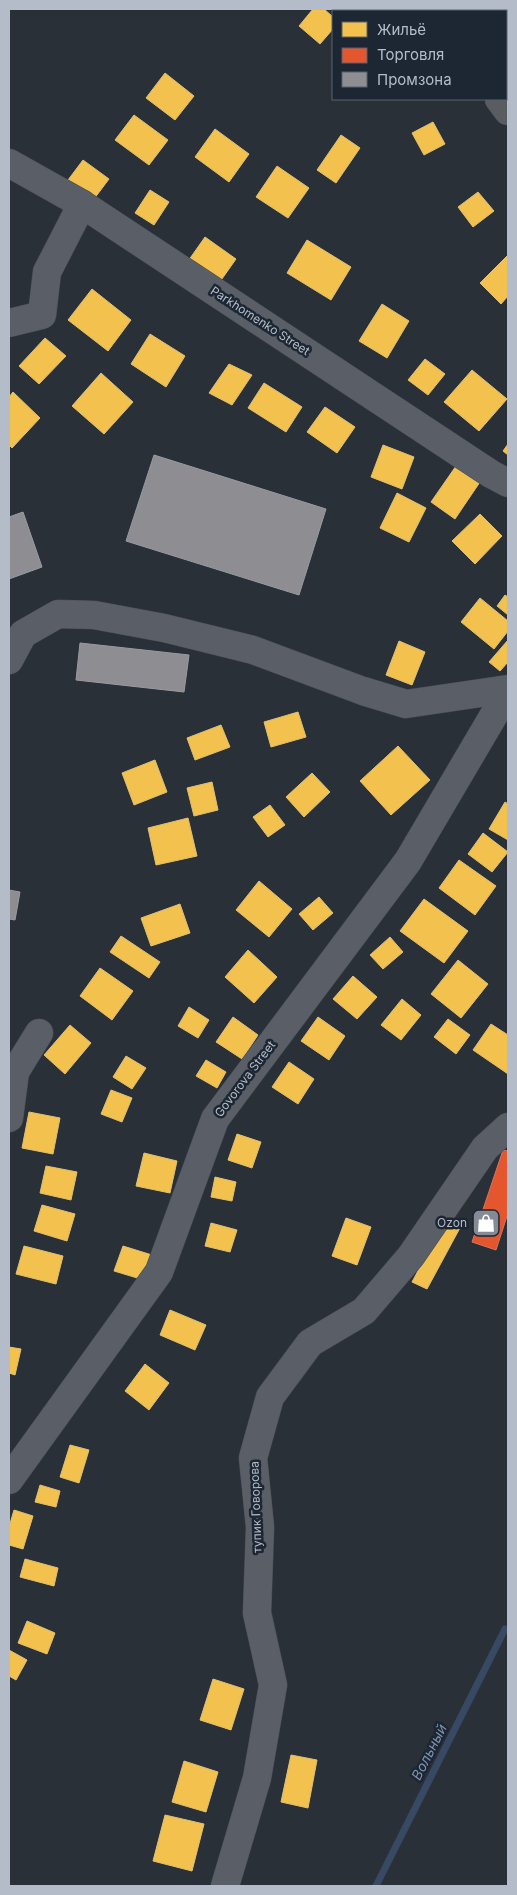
<svg xmlns="http://www.w3.org/2000/svg" width="517" height="1895" viewBox="0 0 517 1895" font-family="Inter,sans-serif">
<rect width="100%" height="100%" fill="#2a3038"/>
<!-- homes -->
<g fill="#f2c14e" stroke="#dfc073">
<path d="M313,9H324L333,17V29L320,44L299,26Z"/>
<path d="M165,73L194,96L175,120L146,98Z"/>
<path d="M134,115L168,140L149,165L115,140Z"/>
<path d="M433,122L445,144L424,155L412,133Z"/>
<path d="M215,129L249,154L229,182L195,157Z"/>
<path d="M341,135L360,148L336,183L317,170Z"/>
<path d="M83,160L109,179L94,199L68,180Z"/>
<path d="M277,166L309,188L288,218L256,197Z"/>
<path d="M150,190L169,202L154,225L135,213Z"/>
<path d="M478,192L494,211L473,227L458,207Z"/>
<path d="M205,237L236,259L217,286L186,264Z"/>
<path d="M307,240L351,267L331,300L287,273Z"/>
<path d="M508,255V296L501,304L480,283Z"/>
<path d="M92,289L131,320L108,351L68,320Z"/>
<path d="M382,304L409,321L387,358L359,341Z"/>
<path d="M150,334L185,356L166,387L131,364Z"/>
<path d="M45,338L66,356L39,384L19,366Z"/>
<path d="M425,359L445,374L428,395L408,380Z"/>
<path d="M229,364L252,375L232,405L209,393Z"/>
<path d="M472,370L507,399L479,431L444,402Z"/>
<path d="M101,373L133,402L104,434L72,406Z"/>
<path d="M264,383L302,407L286,432L248,408Z"/>
<path d="M13,392L40,418L12,448L9,445V397Z"/>
<path d="M325,407L355,427L337,453L307,432Z"/>
<path d="M508,444V455L503,451Z"/>
<path d="M383,445L414,457L402,489L371,477Z"/>
<path d="M456,466L480,482L455,519L431,502Z"/>
<path d="M397,493L426,508L409,542L380,528Z"/>
<path d="M480,514L502,536L475,564L452,541Z"/>
<path d="M505,595L508,597V615L497,606Z"/>
<path d="M480,598L508,621V631L494,649L461,622Z"/>
<path d="M508,640V662L500,671L489,662Z"/>
<path d="M399,641L425,652L412,685L386,675Z"/>
<path d="M298,712L306,737L271,747L264,722Z"/>
<path d="M221,725L230,747L195,760L187,738Z"/>
<path d="M398,746L430,780L391,815L360,781Z"/>
<path d="M155,760L167,792L134,805L122,773Z"/>
<path d="M312,773L330,792L304,817L286,797Z"/>
<path d="M212,782L218,810L194,816L187,788Z"/>
<path d="M505,802L508,804V840L489,829Z"/>
<path d="M270,805L285,825L268,837L253,817Z"/>
<path d="M188,818L197,856L156,865L148,828Z"/>
<path d="M483,833L508,852L492,872L468,854Z"/>
<path d="M459,860L496,886L475,915L439,888Z"/>
<path d="M259,881L292,909L269,937L236,910Z"/>
<path d="M319,897L333,913L313,930L299,914Z"/>
<path d="M424,899L468,931L444,963L400,931Z"/>
<path d="M180,904L190,933L151,946L141,918Z"/>
<path d="M121,936L160,962L149,978L110,952Z"/>
<path d="M390,937L403,952L383,969L370,955Z"/>
<path d="M248,950L277,977L254,1003L225,977Z"/>
<path d="M458,960L488,984L461,1018L431,994Z"/>
<path d="M100,968L133,991L112,1020L80,996Z"/>
<path d="M353,976L377,997L357,1019L333,999Z"/>
<path d="M402,999L421,1015L401,1040L381,1025Z"/>
<path d="M189,1007L209,1020L198,1038L178,1026Z"/>
<path d="M233,1017L258,1035L242,1059L216,1042Z"/>
<path d="M318,1017L345,1036L329,1060L301,1041Z"/>
<path d="M448,1019L470,1035L456,1054L434,1037Z"/>
<path d="M491,1024L508,1035V1074L473,1050Z"/>
<path d="M70,1025L91,1043L65,1074L44,1055Z"/>
<path d="M126,1056L146,1068L132,1089L113,1077Z"/>
<path d="M206,1060L226,1072L217,1088L196,1076Z"/>
<path d="M289,1062L314,1079L298,1104L272,1087Z"/>
<path d="M111,1090L132,1098L122,1122L101,1114Z"/>
<path d="M29,1112L60,1118L53,1154L22,1148Z"/>
<path d="M237,1134L261,1142L252,1168L228,1160Z"/>
<path d="M144,1153L177,1161L170,1193L136,1186Z"/>
<path d="M46,1166L77,1172L71,1200L40,1193Z"/>
<path d="M215,1177L236,1182L232,1201L211,1197Z"/>
<path d="M42,1205L75,1214L67,1241L34,1231Z"/>
<path d="M346,1218L371,1227L357,1265L332,1256Z"/>
<path d="M446,1218L461,1226L427,1289L412,1282Z"/>
<path d="M211,1223L237,1230L230,1252L205,1246Z"/>
<path d="M24,1246L63,1256L56,1284L16,1274Z"/>
<path d="M123,1246L152,1255L144,1280L114,1271Z"/>
<path d="M170,1310L206,1325L195,1350L160,1335Z"/>
<path d="M9,1347L21,1349L15,1375L9,1373Z"/>
<path d="M145,1364L169,1383L149,1410L125,1391Z"/>
<path d="M70,1445L89,1450L79,1483L60,1477Z"/>
<path d="M40,1485L60,1491L56,1507L35,1502Z"/>
<path d="M14,1510L33,1516L23,1549L9,1545V1527Z"/>
<path d="M25,1559L58,1568L54,1586L20,1577Z"/>
<path d="M27,1621L55,1633L47,1654L18,1643Z"/>
<path d="M9,1650L27,1660L16,1680L9,1676Z"/>
<path d="M213,1679L244,1689L231,1730L200,1720Z"/>
<path d="M291,1755L317,1760L308,1808L281,1802Z"/>
<path d="M184,1761L218,1772L206,1812L172,1802Z"/>
<path d="M165,1815L204,1824L192,1871L153,1861Z"/>
</g>
<!-- shops -->
<path fill="#e4572e" stroke="#d6755c" d="M503,1150L508,1151V1213L496,1250L472,1242Z"/>
<!-- industry -->
<g fill="#8d8d92" stroke="#999ba2">
<path d="M154,455L326,509L299,595L126,541Z"/>
<path d="M23,512L42,567L9,579V517Z"/>
<path d="M80,643L189,655L184,692L76,680Z"/>
<path d="M9,890L20,892L15,920L9,919Z"/>
</g>
<g fill="none" stroke-linecap="round" stroke-linejoin="round">
<!-- stream -->
<path stroke="#384963" stroke-width="7" d="M376,1886L505,1629"/>
<!-- minor casing -->
<g stroke="#484c53" stroke-width="29">
<g id="minor">
<path d="M9,163L82,204L491,474L508,483"/>
<path d="M9,323L42,315L47,272L82,204"/>
<path d="M9,660L23,634L58,614L94,615L164,628L253,650L363,691L406,704L508,689"/>
<path d="M9,1118L15,1072L39,1033"/>
<path d="M9,1480L159,1272L215,1119L408,861L508,691"/>
<path d="M225,1886L257,1778L273,1685L257,1613L260,1527L253,1458L270,1397L310,1343L364,1311L411,1256L485,1148L508,1127"/>
</g>
</g>
<!-- highway casing -->
<g stroke="#474c53" stroke-width="29">
<g id="highway">
<path d="M422,9L424,11"/>
<path d="M499,99L508,111"/>
</g>
</g>
<!-- minor -->
<use href="#minor" stroke="#5a5e66" stroke-width="28"/>
<!-- highway -->
<use href="#highway" stroke="#5a5d60" stroke-width="28"/>
</g>
<!-- icons -->
<defs>
<g id="shop-square" transform="scale(1.4375)"><rect x="-9" y="-9" width="18" height="18" rx="4" fill="#848b96" stroke="#1d2633"/><path d="M-5-2.5h2.3a2.7 3.5 0 0 1 5.4 0H5L5.5 6h-11ZM-1.5-2.5h3a1.5 2.3 0 0 0-3 0Z" fill="#fff"/></g>
</defs>
<g fill-rule="evenodd">
<use href="#shop-square" x="486" y="1223"/>
</g>
<g text-anchor="middle" stroke-width="5" stroke-linejoin="round" paint-order="stroke">
<!-- street labels -->
<g font-size="12" fill="#b4bcc9" stroke="#1d2633">
<text transform="translate(260 321) rotate(33)" y="4">Parkhomenko Street</text>
<text transform="translate(245 1079) rotate(-53)" y="4">Govorova Street</text>
<text transform="translate(256 1507) rotate(-92)" y="4">тупик Говорова</text>
</g>
<!-- poi labels -->
<g font-size="12" fill="#b4bcc9" stroke="#1d2633" text-anchor="end">
<text x="467" y="1227">Ozon</text>
</g>
<!-- water labels -->
<g font-size="14" font-style="italic" fill="#7c92b1" stroke="#1d2633">
<text transform="translate(429 1752) rotate(-63)" y="5">Вольный</text>
</g>
</g>
<!-- border -->
<rect width="517" height="1895" fill="none" stroke="#b4bcc9" stroke-width="20"/>
<!-- legend -->
<rect x="332" y="10" width="175" height="90" fill="#1d2633" stroke="#59626f"/>
<rect x="342" y="22" width="25" height="15" fill="#f2c14e" stroke="#59626f"/>
<text x="377" y="35" font-size="15" fill="#b4bcc9">Жильё</text>
<rect x="342" y="48" width="25" height="15" fill="#e4572e" stroke="#59626f"/>
<text x="377" y="60" font-size="15" fill="#b4bcc9">Торговля</text>
<rect x="342" y="72" width="25" height="15" fill="#8d8d92" stroke="#59626f"/>
<text x="377" y="85" font-size="15" fill="#b4bcc9">Промзона</text>
</svg>
